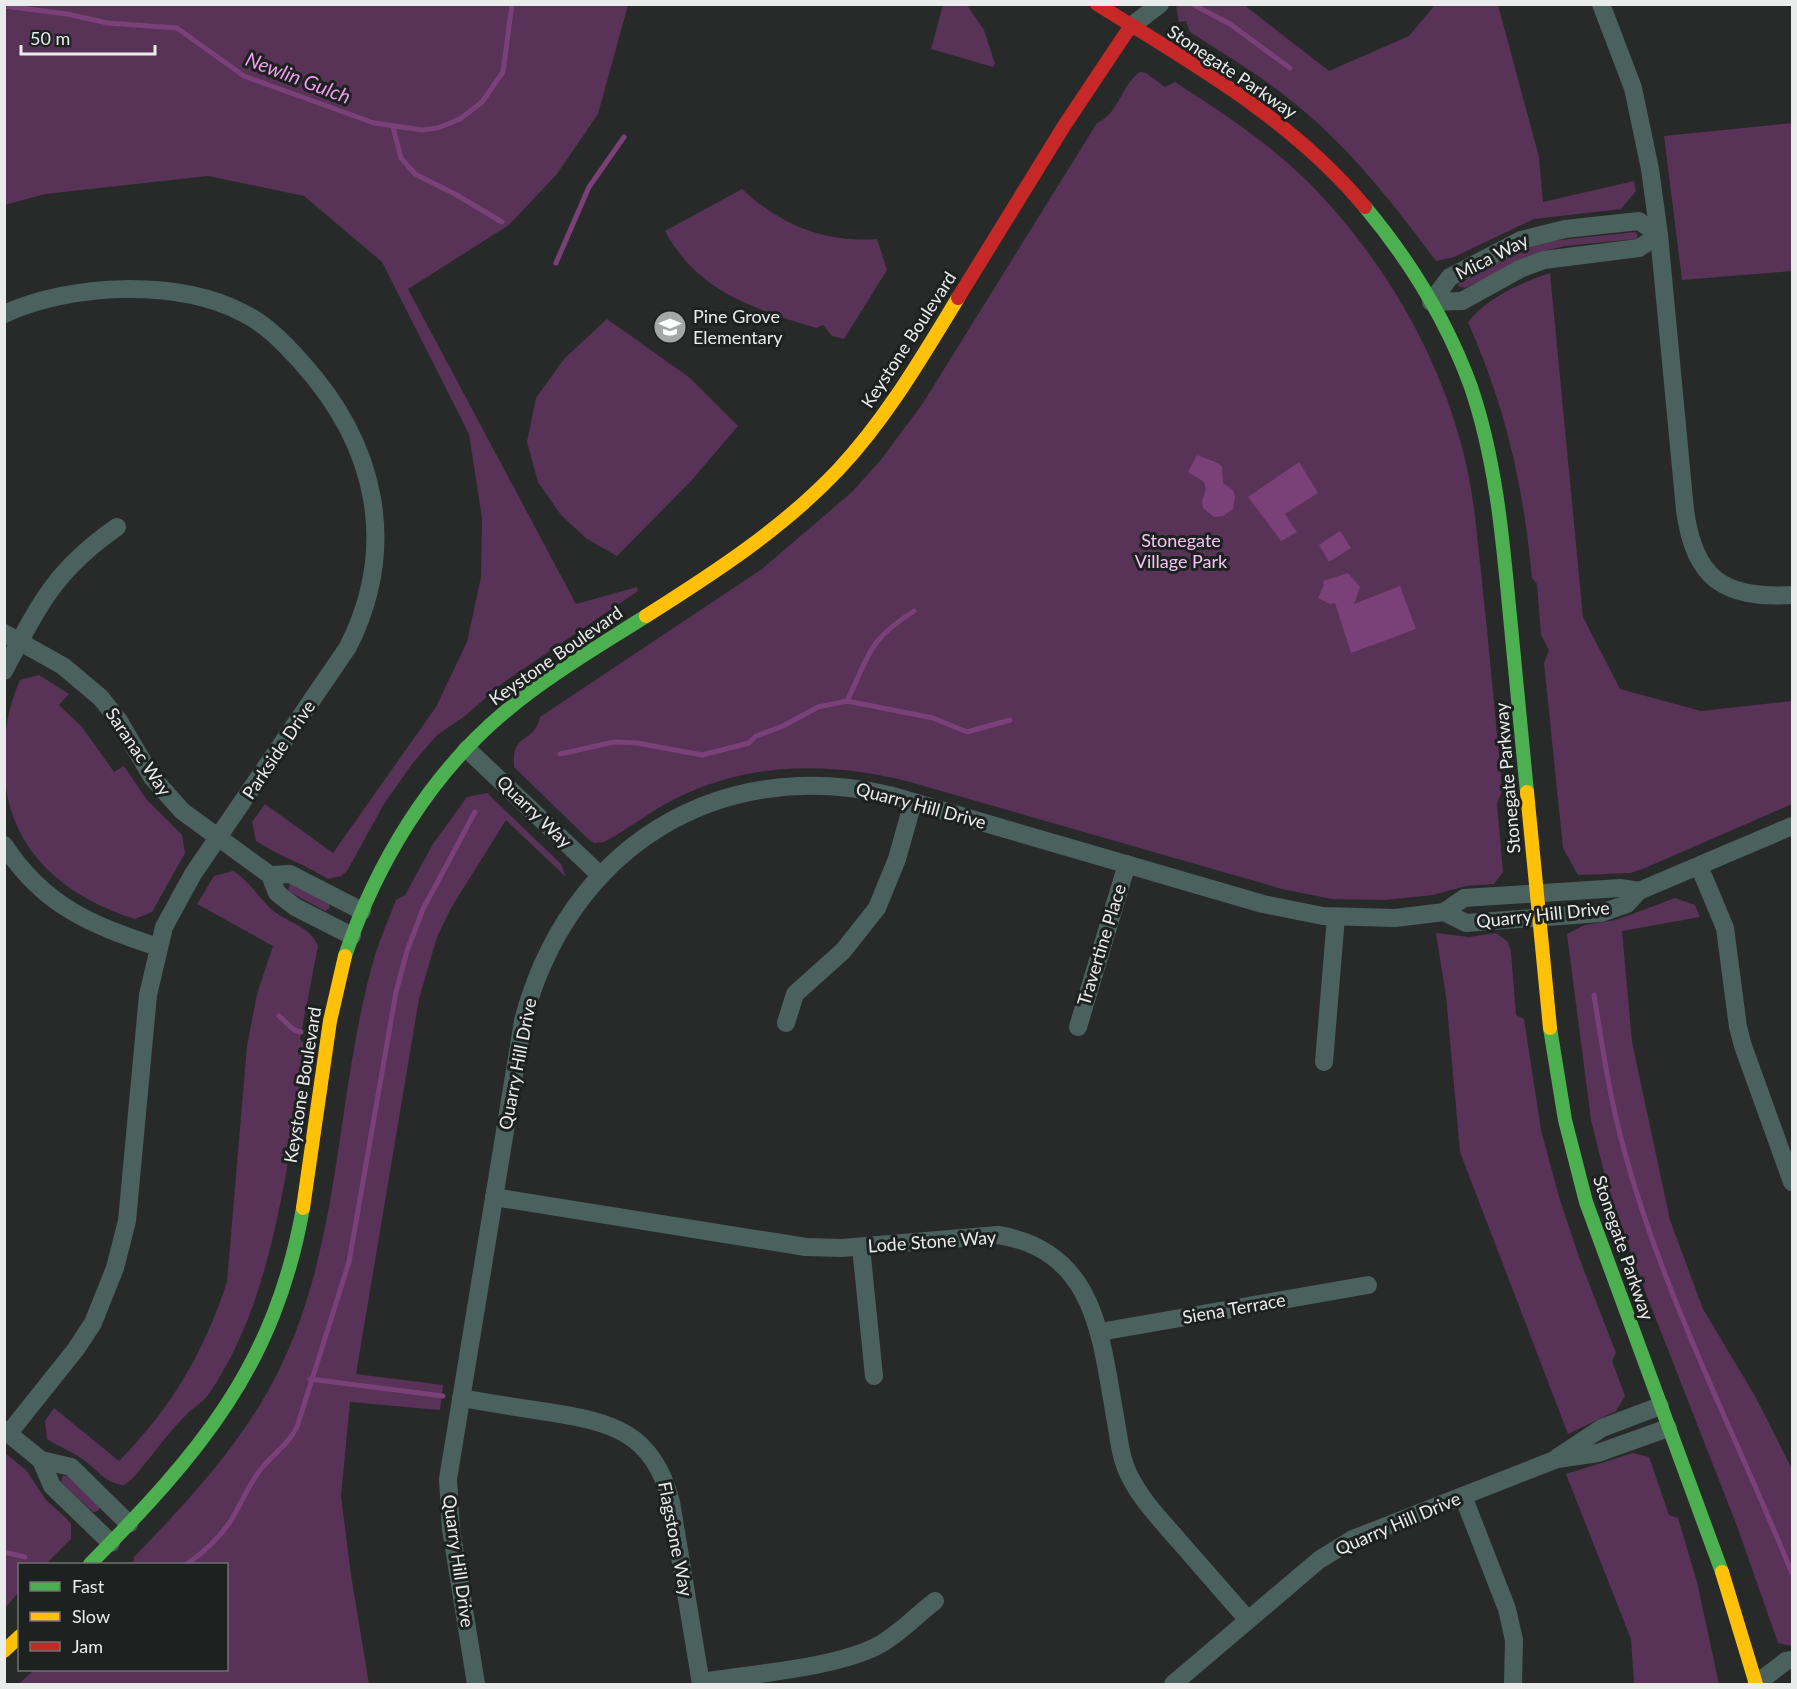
<svg xmlns="http://www.w3.org/2000/svg" width="1797" height="1689" viewBox="0 0 1797 1689" font-family="Lato,sans-serif">
<rect width="100%" height="100%" fill="#282a29"/>
<!-- green -->
<g fill="#583257">
<path d="M5,4L628,5L598,114L557,174L509,225L408,289L576,604L637,587L638,591L501,684L465,716L437,735L412,764L384,804L347,871L341,876L328,879C304,864 279,856 256,841L252,822L265,804L333,853L436,707L467,642L481,577L482,518L469,434L382,262L304,196L208,176L45,194L5,205Z"/>
<path d="M943,5H967L984,30L995,64L993,67L931,49Z"/>
<path d="M1176,5H1244L1329,71L1409,36L1435,5H1498L1539,157L1543,202L1634,181L1636,191L1621,209L1534,219L1454,257L1436,261C1392,202 1347,144 1289,99C1258,74 1224,54 1190,32L1186,21L1179,22Z"/>
<path d="M1140,72L1146,73L1165,87L1175,82C1220,111 1266,141 1305,179C1384,257 1446,364 1468,473C1475,506 1477,539 1481,572C1488,637 1494,702 1500,766L1502,791L1497,803L1503,872L1494,884L1466,886L1433,895L1384,900L1332,899L1282,889L910,782C831,762 750,761 675,799C650,811 629,829 604,842L594,843L586,837L514,767C511,731 534,745 540,717L762,569L852,492L880,461L923,403L1097,123C1119,114 1121,85 1140,72Z"/>
<path d="M1792,123V271L1682,280L1664,136Z"/>
<path d="M742,189C781,225 824,243 877,239L887,270L844,339L832,336L823,325L816,328C754,309 697,291 665,231Z"/>
<path d="M1635,232L1638,235L1636,239L1565,246L1540,252L1465,288L1458,286L1459,283L1513,253L1541,242Z"/>
<path d="M1550,273L1583,617L1620,689L1701,711L1792,701V804L1645,868L1630,873L1578,875L1563,848L1544,663L1549,650L1541,635L1537,584L1532,578C1523,483 1506,409 1468,322C1488,297 1520,283 1550,273Z"/>
<path d="M607,319L690,378L738,426L691,481L617,556L587,539L561,515L538,482L527,442L536,398L564,359Z"/>
<path d="M39,675L69,694L59,705L82,727L114,772L124,766L147,800L182,835L185,853L152,912L135,919C59,895 4,845 4,761C4,731 8,708 20,680Z"/>
<path d="M487,793L561,864L566,877L506,820L451,908L437,937L419,999L356,1374L443,1385L440,1410L350,1402L341,1496L351,1575L369,1684H19L34,1670H226V1564H133L134,1557C189,1500 242,1444 278,1372C343,1242 335,1092 375,955C381,936 389,918 396,900L405,895L433,844L467,797Z"/>
<path d="M233,871C249,881 257,895 270,908C286,923 310,925 318,946L300,1039L306,1046C288,1159 275,1299 208,1395C203,1402 194,1407 188,1413C168,1432 151,1458 132,1479L124,1485C103,1483 97,1468 81,1458C70,1451 58,1446 47,1439L45,1421L54,1408L119,1461C172,1407 203,1354 227,1282L247,1046L257,994L273,946L197,904L214,876Z"/>
<path d="M290,884L329,904L330,908L325,911L288,891Z"/>
<path d="M1675,898L1695,905L1700,917L1622,931L1632,1042L1670,1220L1703,1309L1755,1396L1792,1469V1646L1778,1643L1737,1526L1645,1291L1607,1184L1591,1120L1567,934L1585,925L1616,920Z"/>
<path d="M1436,933L1469,937L1496,933L1508,942L1511,952L1516,1015L1524,1019L1541,1130L1559,1197L1580,1260L1616,1353L1612,1361L1625,1396L1616,1411L1568,1434L1460,1152L1446,996Z"/>
<path d="M5,1453L26,1470L46,1500L65,1517L71,1524V1539L46,1564H20L19,1592L5,1608Z"/>
<path d="M1633,1453L1649,1457L1669,1515L1678,1518L1697,1582L1719,1684H1634L1631,1639L1566,1474Z"/>
<path d="M63,1476H67L100,1507L98,1511L93,1512L61,1482Z"/>
</g>
<!-- water -->
<g fill="#794178">
<path d="M1197,455L1218,463L1222,467L1223,483L1233,490L1235,497L1233,509L1223,516L1214,517L1203,508L1202,501L1206,489L1204,482L1188,472Z"/>
<path d="M1299,462L1318,493L1285,514L1297,532L1281,541L1248,497Z"/>
<path d="M1340,531L1351,548L1329,562L1319,545Z"/>
<path d="M1348,573L1360,587L1354,604L1400,586L1416,629L1351,653L1335,603L1330,604L1318,598L1324,585L1323,581Z"/>
</g>
<g fill="none" stroke-linecap="round" stroke-linejoin="round">
<!-- stream -->
<g stroke="#794178" stroke-width="5">
<path d="M1192,4L1230,24L1290,68"/>
<path d="M4,6L67,14L108,23L177,28L244,76L374,123L422,130L438,128L460,119L482,102L503,72L512,4"/>
<path d="M393,127L401,158L415,174L455,194L502,222"/>
<path d="M556,263L589,187L624,137"/>
<path d="M847,701C870,654 867,641 914,611"/>
<path d="M560,754L614,742L637,743L702,755L749,743L756,736L783,726L818,707L847,701L933,718L967,732L1010,720"/>
<path d="M1594,995C1602,1044 1609,1094 1622,1142C1661,1291 1734,1431 1792,1573"/>
<path d="M279,1016L294,1030L301,1032"/>
<path d="M310,1379L443,1396"/>
<path d="M4,1552L25,1557"/>
<path d="M187,1564C203,1553 219,1538 230,1522C241,1505 248,1485 261,1469C273,1454 288,1445 297,1427L349,1262L396,992L407,951L423,909L475,812"/>
</g>
<!-- street -->
<g stroke="#4b615d" stroke-width="18">
<path d="M1601,4L1633,88L1650,169L1659,235L1685,510C1694,579 1724,599 1792,595"/>
<path d="M1130,27L1160,4"/>
<path d="M1639,221L1659,235L1639,248L1544,260L1520,269L1462,301L1431,302L1450,277L1521,240L1565,229Z"/>
<path d="M4,314C71,283 178,279 243,313C266,324 285,344 302,363C376,445 399,546 348,647L193,874L164,927L148,995L127,1221L115,1268L93,1323L76,1349L9,1433"/>
<path d="M4,633L63,666L101,698L119,721L152,777L182,811L270,875L277,893L295,907L352,936"/>
<path d="M4,671C39,605 54,571 117,527"/>
<path d="M467,749L600,875"/>
<path d="M4,845C44,906 91,925 158,947"/>
<path d="M1699,866L1725,928L1738,1027L1743,1046L1792,1182"/>
<path d="M270,875L290,874L362,911"/>
<path d="M1444,912L1466,923L1601,913L1627,904L1639,891L1792,826"/>
<path d="M786,1023L795,994L843,951L877,908L897,859L913,802"/>
<path d="M1078,1027L1127,864"/>
<path d="M1324,1062L1336,917"/>
<path d="M494,1197L806,1247L842,1248L998,1235C1098,1251 1101,1341 1116,1422C1119,1440 1121,1459 1129,1475C1141,1500 1161,1520 1179,1541C1202,1567 1225,1594 1248,1620"/>
<path d="M861,1247L874,1376"/>
<path d="M1100,1332L1368,1285"/>
<path d="M461,1398C490,1403 519,1408 548,1412C612,1422 653,1432 671,1502L701,1684"/>
<path d="M4,1430L41,1460L71,1467L129,1524"/>
<path d="M1558,1457L1602,1428L1660,1406"/>
<path d="M41,1460L52,1486L111,1543"/>
<path d="M1463,1496L1507,1609L1514,1640L1513,1684"/>
<path d="M701,1682C751,1674 838,1668 881,1644C900,1633 917,1615 935,1601"/>
<path d="M476,1684L451,1529L448,1479L523,1021C568,849 716,755 889,795L1263,904L1323,916L1395,918L1444,912L1464,898L1620,888L1639,891"/>
<path d="M1173,1684L1319,1560L1353,1539L1557,1459L1598,1453L1668,1428"/>
<path d="M1756,1684L1786,1661L1792,1660"/>
</g>
<!-- fast -->
<g stroke="#4caf50" stroke-width="14">
<path d="M1365,207C1410,261 1447,321 1471,387C1495,458 1502,531 1509,606C1515,668 1521,730 1527,792"/>
<path d="M345,956C376,864 430,774 506,711C549,675 599,646 646,616"/>
<path d="M1550,1028L1565,1120L1586,1202L1722,1572"/>
<path d="M90,1564C199,1454 275,1366 303,1208"/>
</g>
<!-- slow -->
<g stroke="#ffc107" stroke-width="14">
<path d="M646,616C714,573 782,529 838,470C886,419 922,357 958,298"/>
<path d="M1527,792L1550,1028"/>
<path d="M303,1208L330,1021L345,956"/>
<path d="M1722,1572L1756,1684"/>
<path d="M4,1651L20,1636"/>
</g>
<!-- jam -->
<g stroke="#c62828" stroke-width="14">
<path d="M1097,4C1193,64 1292,119 1365,207"/>
<path d="M958,298L1064,126L1130,27"/>
</g>
</g>
<!-- icons -->
<defs>
<g id="school-disc" transform="scale(1.725)"><circle r="9.5" fill="#a6a8a8" stroke="#1d2120"/><path d="M0-5L7-2L0 1L-7-2ZM-4 1L0 2.5L4 1V4Q0 6-4 4Z" fill="#fff"/></g>
</defs>
<g fill-rule="evenodd">
<use href="#school-disc" x="670" y="327"/>
</g>
<g text-anchor="middle" stroke-width="6" stroke-linejoin="round" paint-order="stroke">
<!-- street labels -->
<g font-size="18" fill="#eaecec" stroke="#1d2120">
<text transform="translate(1232 72) rotate(34)" y="6">Stonegate Parkway</text>
<text transform="translate(1492 257) rotate(-27)" y="6">Mica Way</text>
<text transform="translate(909 340) rotate(-57)" y="6">Keystone Boulevard</text>
<text transform="translate(556 656) rotate(-35)" y="6">Keystone Boulevard</text>
<text transform="translate(279 750) rotate(-56)" y="6">Parkside Drive</text>
<text transform="translate(138 752) rotate(56)" y="6">Saranac Way</text>
<text transform="translate(1508 778) rotate(-95)" y="6">Stonegate Parkway</text>
<text transform="translate(921 806) rotate(15)" y="6">Quarry Hill Drive</text>
<text transform="translate(534 812) rotate(44)" y="6">Quarry Way</text>
<text transform="translate(1543 915) rotate(-6)" y="6">Quarry Hill Drive</text>
<text transform="translate(1102 945) rotate(-73)" y="6">Travertine Place</text>
<text transform="translate(518 1064) rotate(-79)" y="6">Quarry Hill Drive</text>
<text transform="translate(303 1085) rotate(-81)" y="6">Keystone Boulevard</text>
<text transform="translate(932 1242) rotate(-4)" y="6">Lode Stone Way</text>
<text transform="translate(1623 1248) rotate(71)" y="6">Stonegate Parkway</text>
<text transform="translate(1234 1309) rotate(-10)" y="6">Siena Terrace</text>
<text transform="translate(1398 1524) rotate(-23)" y="6">Quarry Hill Drive</text>
<text transform="translate(675 1539) rotate(79)" y="6">Flagstone Way</text>
<text transform="translate(458 1561) rotate(82)" y="6">Quarry Hill Drive</text>
</g>
<!-- poi labels -->
<g font-size="18" fill="#eaecec" stroke="#1d2120" text-anchor="start">
<text x="693" y="323">Pine Grove<tspan x="693" dy="21">Elementary</tspan></text>
</g>
<!-- park labels -->
<g font-size="18" fill="#f6c1f4" stroke="#1d2120">
<text x="1181" y="547">Stonegate<tspan x="1181" dy="21">Village Park</tspan></text>
</g>
<!-- water labels -->
<g font-size="20" font-style="italic" fill="#f29cf0" stroke="#1d2120">
<text transform="translate(298 78) rotate(21)" y="7">Newlin Gulch</text>
</g>
</g>
<!-- border -->
<rect width="1797" height="1689" fill="none" stroke="#eaecec" stroke-width="12"/>
<!-- legend -->
<rect x="18" y="1563" width="210" height="108" fill="#1d2120" stroke="#6f7272" stroke-width="1.5"/>
<rect x="30" y="1582" width="30" height="9" fill="#4caf50" stroke="#6f7272" stroke-width="1.5"/>
<text x="72" y="1593" font-size="18" fill="#eaecec">Fast</text>
<rect x="30" y="1612" width="30" height="9" fill="#ffc107" stroke="#6f7272" stroke-width="1.5"/>
<text x="72" y="1623" font-size="18" fill="#eaecec">Slow</text>
<rect x="30" y="1642" width="30" height="9" fill="#c62828" stroke="#6f7272" stroke-width="1.5"/>
<text x="72" y="1653" font-size="18" fill="#eaecec">Jam</text>
<!-- scale -->
<path d="M21 45v9h134v-9" fill="none" stroke="#eaecec" stroke-width="3"/>
<text x="30" y="45" font-size="18" fill="#eaecec" stroke="#1d2120" stroke-width="4.5" paint-order="stroke">50 m</text>
</svg>
